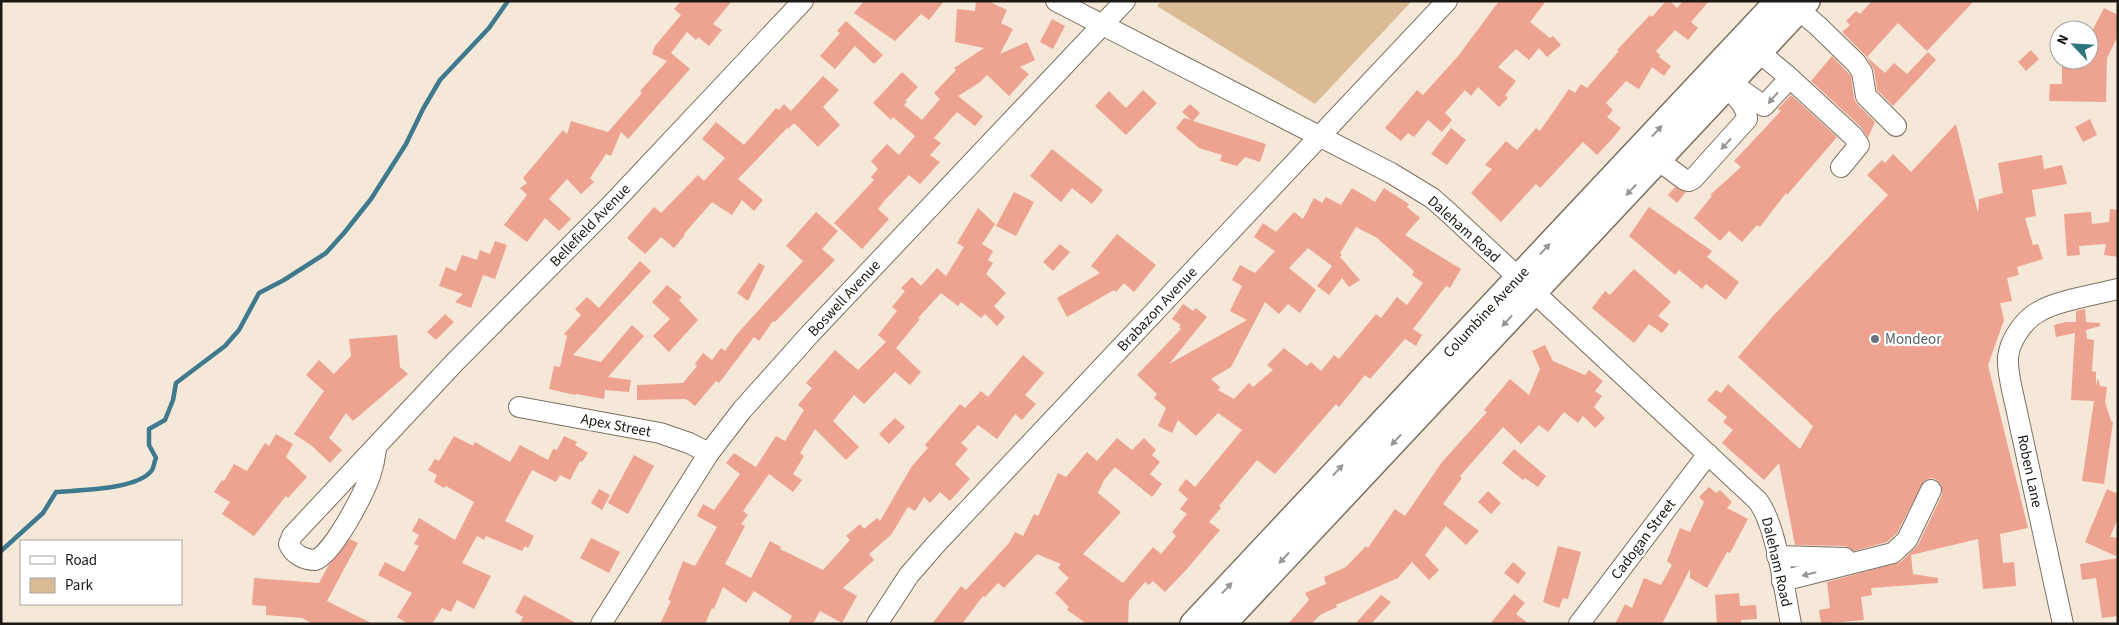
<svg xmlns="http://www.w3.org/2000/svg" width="2119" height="625" viewBox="0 0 2119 625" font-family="'Source Sans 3',sans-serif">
<rect width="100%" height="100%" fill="#f5e8d8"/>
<!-- green -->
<path fill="#dabb95" d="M1162,1H1412L1315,104L1157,6Z"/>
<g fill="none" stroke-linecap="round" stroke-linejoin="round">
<!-- stream -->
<path stroke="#3f798e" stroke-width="4.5" d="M1,551L43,513L56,492C79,490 138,490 152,470C154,467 154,462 156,458L149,445V429L165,420L173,400L176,383L225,346L239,330L259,293L284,280L326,253L344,233L371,199L406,144L423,109L440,80L489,28L508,1"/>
</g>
<!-- building -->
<g fill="#eea390" fill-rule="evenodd">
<path d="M681,1H732L713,24L722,30L709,46L698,37L696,40L687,32L671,53L690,69L628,139L621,132L611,156L606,154L590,178L594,182L581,194L567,179L549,199L571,219L559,231L545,218L527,242L504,225L527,195L520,188L527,183L523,178L563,130L567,134L571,121L608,132L642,93L640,91L667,61L652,54L655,46L681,15L674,9Z"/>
<path d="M864,1H944L929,20L921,14L895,41L854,13Z"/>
<path d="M976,1L990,2L1007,10L1001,23L1013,29L1000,54L1027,42L1035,60L1020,67L1029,74L1009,96L987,75L979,83L958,96L983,116L975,126L957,112L934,138L941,143L930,155L940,162L920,184L909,175L885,200L878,209L889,219L862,249L834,223L874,180L871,177L878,169L871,161L887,144L899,155L915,136L893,117L891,120L873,103L902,72L918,87L905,101L907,102L904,105L922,120L940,99L934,93L956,70L954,68L984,48L955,42L957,9L975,11Z"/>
<path d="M1499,1H1546L1530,22L1550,38L1553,36L1561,45L1547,57L1539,48L1529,60L1516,49L1498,67L1516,81L1505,95L1508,98L1499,107L1478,87L1471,96L1465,90L1445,113L1452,120L1442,132L1428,120L1414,137L1408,133L1401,141L1385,128L1417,90L1423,95L1459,55Z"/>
<path d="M1666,1H1670L1677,8L1683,1H1709L1691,22L1698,28L1688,40L1675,30L1656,51L1660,55L1659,57L1671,66L1664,76L1652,67L1639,89L1626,81L1606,103L1613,110L1607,117L1621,128L1612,139L1597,155L1583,142L1540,188L1536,184L1501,222L1471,193L1492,169L1485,165L1506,141L1517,150L1536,128L1540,131L1569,89L1575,93L1581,84L1587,88L1619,51L1617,50L1650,15L1652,17Z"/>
<path d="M1872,1H1974L1927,51L1898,23L1867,57L1885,73L1894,63L1907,74L1928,52L1936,60L1893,106L1877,90L1874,70L1866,56L1842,32L1850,25L1846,21L1856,11L1860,14Z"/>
<path d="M2104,8L2118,15V36L2107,58L2106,102L2049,101L2050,84H2062V60H2089V37Z"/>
<path d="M1052,19L1065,26L1053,49L1040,42Z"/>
<path d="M846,21L883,55L874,64L855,46L835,69L820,56L840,33L837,31Z"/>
<path d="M2031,50L2039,59L2026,71L2018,62Z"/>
<path d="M1832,56L1851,76L1854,98L1857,104L1875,122L1868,138L1861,127L1811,81Z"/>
<path d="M823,76L839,90L823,107L840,125L818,147L794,123L788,129L787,128L738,179L763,200L754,211L742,200L732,215L712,202L684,234L685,235L674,248L661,237L645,254L627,238L654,207L661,213L698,175L704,181L725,158L702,139L716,122L744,145L776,108L779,110L784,104L791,111Z"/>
<path d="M1143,90L1157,103L1126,135L1095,106L1109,91L1126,108Z"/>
<path d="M1791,95L1837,137L1787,195L1786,193L1760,227L1757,225L1742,242L1729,231L1720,241L1694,218L1712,196L1710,195L1741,167L1734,161L1781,111L1778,109Z"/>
<path d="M1190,104L1200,113L1193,121L1266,144L1260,162L1245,157L1237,166L1220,161L1222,155L1199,148L1176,128L1184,118L1191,120L1182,112Z"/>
<path d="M2090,119L2097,135L2083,142L2075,127Z"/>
<path d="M1956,124L1978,213L1979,199L2003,193L1998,163L2042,155L2044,169L2062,165L2067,184L2032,190L2036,216L2025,218L2033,245L2038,244L2043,259L2017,267L2019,275L2007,278L2012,301L2000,303L2004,320L1988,365L2028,528L2000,534L2003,563L2014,562L2016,586L1983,589L1978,539L1911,555L1913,574L1938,578V583L1871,588L1872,595L1861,597L1864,620L1821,624L1819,610L1830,608L1827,582L1901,562L1918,545L1942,495L1941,484L1936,479L1930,478L1924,481L1897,533L1887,542L1854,551L1845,546L1795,545L1779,463L1764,480L1722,443L1733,430L1723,422L1727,417L1707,400L1716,390L1721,393L1728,384L1800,449L1813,426L1738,357L1773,316L1888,195L1867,175L1882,160L1885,163L1893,154L1911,172Z"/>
<path d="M1451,128L1466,140L1447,165L1431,154Z"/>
<path d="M1052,149L1103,190L1092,204L1072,188L1061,202L1030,176Z"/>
<path d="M1675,187L1686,192L1677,203L1668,195Z"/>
<path d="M1352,188L1375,202L1384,188L1409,204L1407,207L1420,218L1405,235L1461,269L1450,288L1446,286L1413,329L1422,335L1416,346L1405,339L1370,379L1365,375L1339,407L1336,404L1275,474L1257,460L1219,506L1221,508L1209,522L1220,530L1186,570L1165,592L1153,581L1149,585L1145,582L1129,601L1128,624H1087L1067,610L1069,607L1055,593L1069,578L1058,568L1061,564L1037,554L1004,588L998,583L985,597L983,596L962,624H932L961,586L966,590L1009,543L1015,532L1023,536L1034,514L1038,516L1058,473L1066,477L1087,452L1097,461L1117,438L1132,450L1144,438L1156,450L1152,455L1160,462L1150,474L1162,484L1152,497L1115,467L1104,480L1098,493L1121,512L1083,554L1123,583L1153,547L1161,554L1176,536L1172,532L1187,514L1180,509L1188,499L1178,490L1186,479L1195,487L1242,430L1218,413L1196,436L1178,420L1172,433L1158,426L1166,408L1154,398L1157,394L1137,375L1181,329L1179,327L1181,325L1172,319L1183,304L1193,311L1196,308L1207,317L1169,364L1247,320L1230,311L1242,286L1232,280L1240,265L1255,273L1275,251L1254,237L1263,223L1276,232L1294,212L1303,219L1314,198L1322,203L1326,197L1341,205ZM1356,227L1377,238L1414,271L1412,275L1423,283L1407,305L1397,297L1381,318L1376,314L1339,359L1334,355L1321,371L1311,362L1307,366L1284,348L1267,365L1273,370L1253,387L1249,383L1234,399L1218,390L1220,387L1211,379L1231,367L1265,302L1279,314L1288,304L1300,313L1316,290L1289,268L1308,248L1332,266L1317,286L1329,295L1342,278L1349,287L1360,280L1340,257L1342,255L1340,253Z"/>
<path d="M1014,192L1034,202L1016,236L996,226Z"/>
<path d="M1649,207L1712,251L1707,257L1739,282L1726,300L1706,284L1702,289L1679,270L1675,275L1629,236Z"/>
<path d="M978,208L995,224L982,244L993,251L988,260L993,263L986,274L1006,293L994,306L1005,317L997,326L985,314L981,318L961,302L958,306L941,293L918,318L920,319L896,348L921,372L910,385L895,372L864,404L854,395L833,421L859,447L846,460L815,429L800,453L804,456L793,474L802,480L793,492L769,474L743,511L748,515L741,524L745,526L725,564L751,578L770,541L781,547L780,549L823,570L850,540L846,536L860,524L864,529L877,518L880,521L912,466L928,448L925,445L960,404L965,408L981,391L988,397L1023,355L1044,373L1025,395L1036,404L1022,420L1015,414L997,439L978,425L961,443L968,449L955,464L970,479L950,501L940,492L930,503L924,497L915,511L908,507L891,535L869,554L874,560L843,588L857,596L842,623L820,611L813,624H788L792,616L754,591L746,603L723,587L714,609L712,608L705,624H660L671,601L668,600L683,561L695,566L717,527L697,516L703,504L714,510L740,474L726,463L734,453L756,467L776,436L785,441L804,410L798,405L812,388L806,383L835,350L858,370L886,342L878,335L897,311L892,307L905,291L901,288L912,277L921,286L937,268L946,276L964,247L957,243Z"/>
<path d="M2110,209L2118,210V257L2104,255L2106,244L2079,246L2080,255L2067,256L2064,214L2091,212L2092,224L2109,222Z"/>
<path d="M816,212L838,231L822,249L835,260L775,322L773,321L759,341L754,337L719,383L716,381L695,406L686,399L637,400V385L683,383L697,366L695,364L703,353L712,360L721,348L725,351L737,334L803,261L786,246Z"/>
<path d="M1117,234L1156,265L1134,292L1124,283L1116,292L1114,290L1067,317L1057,298L1100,273L1091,266Z"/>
<path d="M495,241L507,245L495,279L483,275L471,308L455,302L463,294L439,286L446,267L456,271L462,255L477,260L480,250L490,254Z"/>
<path d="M1060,244L1070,252L1053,271L1043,262Z"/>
<path d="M640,261L651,271L573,355L601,362L632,325L644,336L608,377L631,380L629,392L605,390L604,399L576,394L575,395L549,389L554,366L560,367L567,336L564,334L581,315L575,309L587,297L599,308Z"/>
<path d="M759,263L765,266L748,301L737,293Z"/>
<path d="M1634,269L1671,302L1658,316L1669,324L1662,333L1649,324L1634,343L1592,308L1605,291L1610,295Z"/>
<path d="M667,285L682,297L679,300L698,320L669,352L653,336L670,319L652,302Z"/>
<path d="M2085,309L2086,322L2100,323V326L2086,330L2087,339L2094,340L2092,371L2096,372V386L2098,378L2100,386L2107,387L2105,402L2111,421L2113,422L2104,484L2082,481L2094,401L2071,400L2075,333L2056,337L2054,325L2066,322H2076V311Z"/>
<path d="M445,314L454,322L436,340L427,332Z"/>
<path d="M397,335L400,367L408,374L353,421L346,413L329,438L342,450L330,463L312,446L294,434L324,391L306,375L319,360L334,374L351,356L349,339Z"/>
<path d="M1545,345L1553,361L1585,375L1589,370L1603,381L1595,391L1602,396L1594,407L1605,418L1595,428L1583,416L1578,423L1564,412L1548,432L1539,425L1521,444L1503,427L1460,476L1462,478L1443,504L1479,531L1466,545L1446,526L1425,555L1439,570L1429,580L1412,562L1398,578L1336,605L1337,607L1320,615L1311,624H1288L1309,600L1305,593L1326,584L1324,577L1346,567L1366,546L1368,548L1395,509L1405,516L1442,462L1487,412L1484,410L1510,379L1529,395L1540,369L1532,351Z"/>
<path d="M895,418L905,427L889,444L879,434Z"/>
<path d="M276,434L293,444L286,457L307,477L288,498L286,496L254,536L222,514L230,502L214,492L222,480L224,481L234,464L247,471L265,443L269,446Z"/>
<path d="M454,436L473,446L475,442L510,462L520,445L548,460L553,449L557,450L564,436L577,442L575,445L588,453L582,462L580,461L570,480L560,475L556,482L532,470L505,521L534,536L528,548L525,546L522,551L486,536L484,540L477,536L462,563L491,576L474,609L457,600L451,612L442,608L432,624H408L397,617L412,593L378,575L385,562L404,572L419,546L414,544L419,535L412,531L419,518L455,540L474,502L446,486L444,488L434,482L437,475L428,470L435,459L439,461Z"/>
<path d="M1514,449L1546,476L1538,487L1525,478L1523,480L1502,463Z"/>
<path d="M634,455L654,466L628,514L608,503Z"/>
<path d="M1709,487L1716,493L1720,490L1732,502L1727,508L1748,519L1730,553L1727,552L1707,588L1690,578V569L1662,624H1615L1625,604L1632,608L1644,578L1661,585L1672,565L1667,561L1680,528L1690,532L1704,502L1699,497Z"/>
<path d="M599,489L610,495L602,510L591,503Z"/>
<path d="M2107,489L2118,494V518L2110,537L2118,538V557L2085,542Z"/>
<path d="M1488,491L1501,503L1491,514L1478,502Z"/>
<path d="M591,538L620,552L609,573L580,558Z"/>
<path d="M350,539L358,543L327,601L373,624H313L302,618L266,615V606L252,605L254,578L319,583L328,566Z"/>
<path d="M1558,546L1581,552L1568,599L1563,598L1559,608L1543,602Z"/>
<path d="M2118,558V616L2102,618L2096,578L2082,580L2080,564Z"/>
<path d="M1513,562L1526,573L1518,584L1504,573Z"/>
<path d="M1739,593L1740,606L1756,605L1757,619L1741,620V623L1717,624L1715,595Z"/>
<path d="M1514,594L1525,603L1516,614L1529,624H1490Z"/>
<path d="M524,595L578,624H519L523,617L515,612Z"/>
<path d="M1381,595L1391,602L1371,624H1355Z"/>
</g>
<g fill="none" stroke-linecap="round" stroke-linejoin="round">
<!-- minor casing -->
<g stroke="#7b7062" stroke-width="22">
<g id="minor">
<path d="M1056,1L1391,173L1432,198L1448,212L1758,501C1777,527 1784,590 1791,624"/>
<path d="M1799,10L1818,26L1856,63L1862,72L1866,96L1896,126"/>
<path d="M1790,78L1853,136L1859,145L1841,167"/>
<path d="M1737,87L1764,106L1790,78L1759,52"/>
<path d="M1659,161L1685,180L1689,181L1693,179L1747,119C1747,106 1735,96 1727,87"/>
<path d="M519,407L660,433L689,443L709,453"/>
<path d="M376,449C375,458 373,467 370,476C363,495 333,554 315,560C304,560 293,554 289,544L292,536L455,362L611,205L803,1"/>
<path d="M1777,556L1845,558"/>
<path d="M1782,581L1893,553L1907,540L1931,490"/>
<path d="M601,624L709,453L742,410L810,334L1125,1"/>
<path d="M877,624L909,575L936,544L1447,1"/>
<path d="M1579,624L1708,454"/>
<path d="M2063,624L2015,403C2012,389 2007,372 2008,357C2010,340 2024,319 2040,311C2056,301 2098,294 2118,289"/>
</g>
</g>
<!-- major casing -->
<g stroke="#7b7062" stroke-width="28">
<g id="major">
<path d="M1193,624L1778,1"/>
<path d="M1223,624L1807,1"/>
</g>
</g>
<!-- minor -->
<use href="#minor" stroke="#fff" stroke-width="20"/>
<!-- major -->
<use href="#major" stroke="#fff" stroke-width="25"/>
</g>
<!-- one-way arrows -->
<defs><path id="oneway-solid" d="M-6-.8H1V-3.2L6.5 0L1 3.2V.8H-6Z" transform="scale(1.25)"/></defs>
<g fill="#999795">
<use href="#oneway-solid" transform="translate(1773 98) rotate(131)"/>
<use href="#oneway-solid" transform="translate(1657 131) rotate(-47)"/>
<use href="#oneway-solid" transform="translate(1726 144) rotate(133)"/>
<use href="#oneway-solid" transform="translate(1631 190) rotate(133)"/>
<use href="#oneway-solid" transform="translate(1545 249) rotate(-47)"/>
<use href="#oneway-solid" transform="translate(1507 321) rotate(133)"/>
<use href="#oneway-solid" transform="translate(1396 440) rotate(133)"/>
<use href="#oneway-solid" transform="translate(1338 470) rotate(-47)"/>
<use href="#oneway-solid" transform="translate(1284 558) rotate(133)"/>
<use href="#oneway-solid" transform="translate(1809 574) rotate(166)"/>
<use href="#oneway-solid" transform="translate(1227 588) rotate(-47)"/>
</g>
<!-- markers -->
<circle fill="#6b7280" stroke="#fff" stroke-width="2" cx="1875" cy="339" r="5"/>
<g text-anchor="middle" stroke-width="4.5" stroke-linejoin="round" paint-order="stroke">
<!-- street labels -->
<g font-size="15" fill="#1d1813" stroke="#fff">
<text transform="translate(590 225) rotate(-46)" y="5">Bellefield Avenue</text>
<text transform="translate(1464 229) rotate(42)" y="5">Daleham Road</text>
<text transform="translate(844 298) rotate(-47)" y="5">Boswell Avenue</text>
<text transform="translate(1157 309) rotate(-47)" y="5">Brabazon Avenue</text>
<text transform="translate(1486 312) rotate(-47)" y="5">Columbine Avenue</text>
<text transform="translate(616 425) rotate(11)" y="5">Apex Street</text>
<text transform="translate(2030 471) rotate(78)" y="5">Roben Lane</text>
<text transform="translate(1643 539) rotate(-53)" y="5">Cadogan Street</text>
<text transform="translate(1777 562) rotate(77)" y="5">Daleham Road</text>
</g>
<!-- worship labels -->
<g font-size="15" fill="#5b616d" stroke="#fff" text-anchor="start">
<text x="1885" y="344">Mondeor</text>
</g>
</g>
<!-- border -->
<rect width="2119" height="625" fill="none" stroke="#1d1813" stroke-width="5"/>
<!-- legend -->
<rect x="20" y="540" width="162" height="65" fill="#ffffff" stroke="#a5a3a1"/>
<rect x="30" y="556" width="25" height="8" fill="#ffffff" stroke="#a5a3a1"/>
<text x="65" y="565" font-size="15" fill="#1d1813">Road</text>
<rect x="30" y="578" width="25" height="15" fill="#dabb95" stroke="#a5a3a1"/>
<text x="65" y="590" font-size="15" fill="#1d1813">Park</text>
<!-- north arrow -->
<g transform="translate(2074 45) rotate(295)"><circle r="24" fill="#ffffff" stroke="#a5a3a1"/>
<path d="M0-4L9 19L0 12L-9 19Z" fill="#2c757d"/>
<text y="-8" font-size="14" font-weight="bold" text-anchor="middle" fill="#1d1813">N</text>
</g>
</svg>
